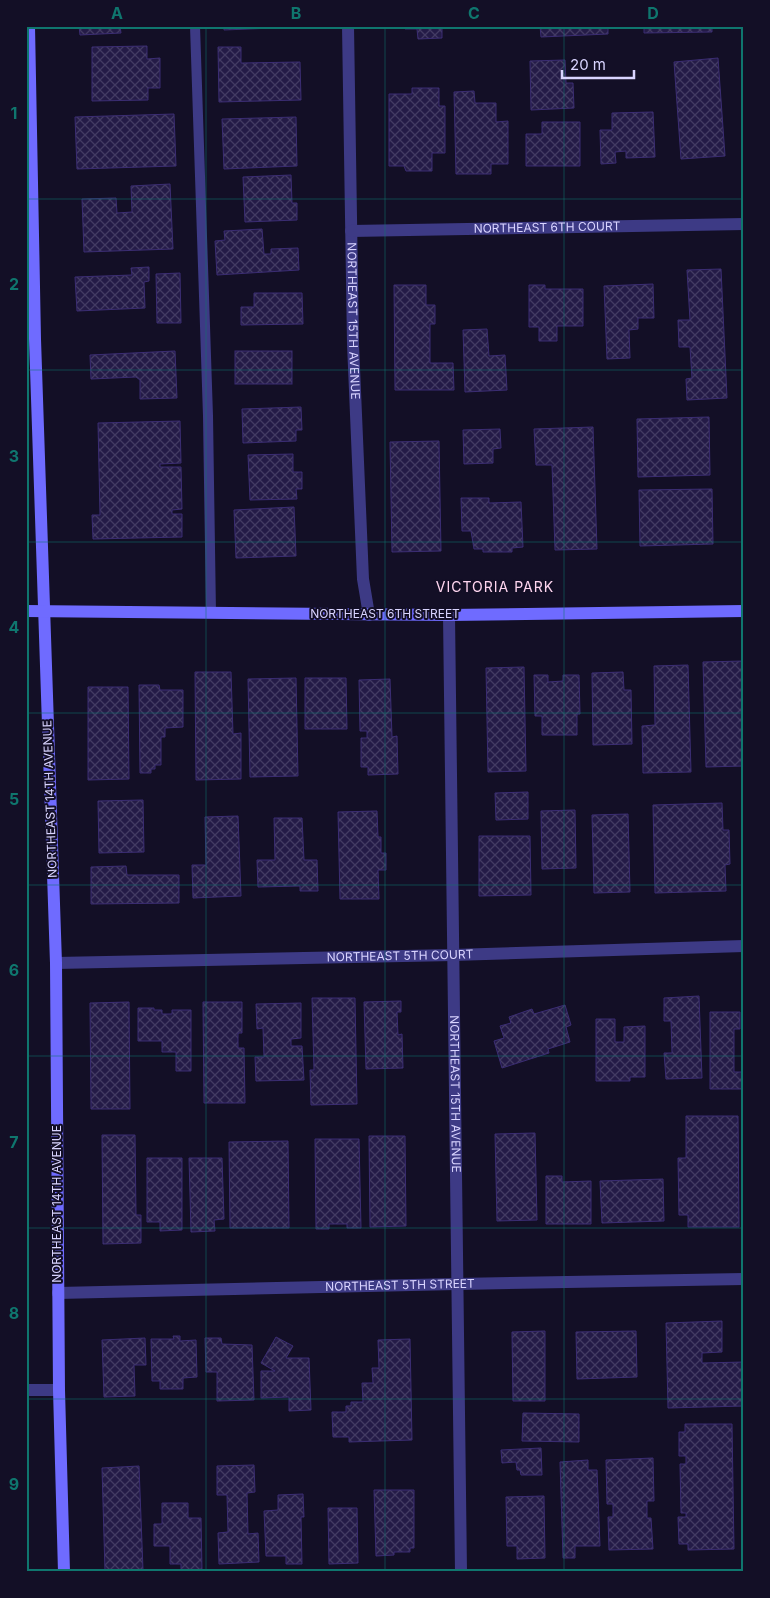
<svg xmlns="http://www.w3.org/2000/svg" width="770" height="1598" viewBox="0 0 770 1598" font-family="Inter,sans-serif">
<defs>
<pattern id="building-cross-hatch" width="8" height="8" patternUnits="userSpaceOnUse" patternTransform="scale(1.25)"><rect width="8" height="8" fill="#241b47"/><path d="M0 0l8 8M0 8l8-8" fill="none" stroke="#433b63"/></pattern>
</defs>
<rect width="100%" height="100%" fill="#130f26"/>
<!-- building -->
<g fill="url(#building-cross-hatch)" stroke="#3b2d73">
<path d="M79,26H120L121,33L80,35Z"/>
<path d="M224,26H274V28L224,30Z"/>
<path d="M404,26H442V38L418,39L417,29H405Z"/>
<path d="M540,26H608V34L541,37Z"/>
<path d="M644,26H712V32L644,33Z"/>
<path d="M147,46V59L160,58V88H148V100L92,101V47Z"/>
<path d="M218,47H241V63L300,62L301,100L219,102Z"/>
<path d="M718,58L725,156L681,159L674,62Z"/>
<path d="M565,60L566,83H573L574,108L531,110L530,61Z"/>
<path d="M412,88H439V106H445V153H432V171H406L404,166H389V94H412Z"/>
<path d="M474,91L475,103H496V122L508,121V164H491V174H456L454,92Z"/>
<path d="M653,112L655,157L626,158V151L615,152L616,163L601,164L600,130H612V113Z"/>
<path d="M174,114L176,166L77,169L75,117Z"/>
<path d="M296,117L297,166L224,169L222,119Z"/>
<path d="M542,122H580V166H526V134H542Z"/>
<path d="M291,175L292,203H297V220L245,222L243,177Z"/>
<path d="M170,184L173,249L84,252L82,199L116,198L117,213L132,212L131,186Z"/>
<path d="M262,229L264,254H271V249L298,248L299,270L217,275L215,241L225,240L224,231Z"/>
<path d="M149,267V281L144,282L145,308L77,311L75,277L132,275L131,268Z"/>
<path d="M721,269L727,398L687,400L686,379L692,378L690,347H679L678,320H690L687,270Z"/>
<path d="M180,273L181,323H157L156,274Z"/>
<path d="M653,284L654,318H638V329L629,330L630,358L607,359L604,286Z"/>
<path d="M394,285H426V305H435V324H430V363H453L454,390H395Z"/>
<path d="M529,285H545V289H583V326H557V341H539V327H529Z"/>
<path d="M254,293H302L303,324L241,325V307H254Z"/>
<path d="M487,329L489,356L505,355L507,390L465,392L463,330Z"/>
<path d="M175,351L177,398L140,399V380L136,377L91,379L90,355Z"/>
<rect x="235" y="351" width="57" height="33"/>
<path d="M301,407L302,430H296V441L243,443L242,409Z"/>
<path d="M709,417L710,475L638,477L637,419Z"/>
<path d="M180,421L181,463L160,464V467H181L182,509L172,510V514H182V537L93,539L92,515H100L98,423Z"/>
<path d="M593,427L597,549L555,550L552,465H536L534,429Z"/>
<path d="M500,429L501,448L493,449V463L464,464L463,430Z"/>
<path d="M439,441L441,551L392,552L390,442Z"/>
<path d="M293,454V472H302V489H296L297,499L250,500L248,455Z"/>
<path d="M712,489L713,544L640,546L639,490Z"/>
<path d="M461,498H489V503L521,502L523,547L512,548V552H483V549H474L471,531H462Z"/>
<path d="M294,507L296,556L236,558L234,510Z"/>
<path d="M743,661L744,766L706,767L703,662Z"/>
<path d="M688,665L691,772L643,773L642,726L655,725L654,666Z"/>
<path d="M524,667L526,771L488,772L486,668Z"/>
<path d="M195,672H231L233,734L241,733V779L196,780Z"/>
<path d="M623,672L624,690H631L632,744L593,745L592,673Z"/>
<path d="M534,675H548V682L563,681V675H579L580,714H577V735H542V716H535Z"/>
<path d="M296,678L298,776L250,777L248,679Z"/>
<path d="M305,678H346L347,729H305Z"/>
<path d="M390,679L392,737L397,736L398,774L368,775V767H361V738H367V731H360L359,680Z"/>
<path d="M139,685H159L160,690H183V727L165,728V737H161V765H155V769H151V773H140Z"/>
<path d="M88,687H128L129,779L88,780Z"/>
<path d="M528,792V819L496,820L495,793Z"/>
<path d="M143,800L144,852L99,853L98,801Z"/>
<path d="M722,803L723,830H729L730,864L725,865L726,891L655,893L653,805Z"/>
<path d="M575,810L576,868L542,869L541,811Z"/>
<path d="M377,811L378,837H381V853H386V870H378L379,899H340L338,812Z"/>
<path d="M628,814L630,892L594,893L592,815Z"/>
<path d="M238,816L241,896L193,898L192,865H206L205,817Z"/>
<path d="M274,818H302L304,860H317L318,891H300V886L258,887L257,860H275Z"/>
<path d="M479,836H530L531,895L479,896Z"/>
<path d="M126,866L127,875H179V903L91,904V867Z"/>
<path d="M699,996L702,1078L666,1079L664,1053H672L671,1021H664V998Z"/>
<path d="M312,998H355L357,1104L311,1105L310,1070H314Z"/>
<path d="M401,1001V1012H397L398,1035L402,1034L403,1068L366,1069L364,1002Z"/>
<path d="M129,1002L130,1109H91L90,1003Z"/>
<path d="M203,1002H242V1033H238V1048H244L245,1103H204Z"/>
<path d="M301,1003V1038L291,1039V1046H302L304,1080L256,1081L255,1057H264L263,1028L257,1029L256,1004Z"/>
<path d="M565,1005L571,1025L566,1027L570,1042L548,1049L549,1053L502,1068L494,1041L504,1038L500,1026L511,1023L509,1017L532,1009L534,1014Z"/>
<path d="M138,1008H154V1010H162V1014H172V1010H191V1071H176V1052H162V1041H138Z"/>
<path d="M710,1012H740V1029H734V1072H742V1089H710Z"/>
<path d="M596,1019H615V1042H624V1027L645,1026V1077H630V1081H596Z"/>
<path d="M686,1116H738L739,1227H688V1215H679L678,1158H686Z"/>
<path d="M535,1133L537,1220L497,1221L495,1134Z"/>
<path d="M102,1135H135L136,1215H141V1243L103,1244Z"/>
<path d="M369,1136H405L406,1226L370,1227Z"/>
<path d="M315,1139H359L361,1228H347V1224H329V1229H316Z"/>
<path d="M288,1141L289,1228H230L229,1142Z"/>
<path d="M147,1158H182V1230L160,1231V1222H147Z"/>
<path d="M189,1158H222L224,1219L214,1220L215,1231L191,1232Z"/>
<path d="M546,1176H562V1182L591,1181V1224H546Z"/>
<path d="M663,1179L664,1221L602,1223L600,1181Z"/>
<path d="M722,1321V1352L702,1353V1363L744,1362V1406L668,1408L666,1323Z"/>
<path d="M545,1331V1401H513L512,1332Z"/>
<path d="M636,1331L637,1377L577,1379L576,1332Z"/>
<path d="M173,1336H180V1341L196,1340L197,1377L183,1378V1389H160V1381H152L151,1339H174Z"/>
<path d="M276,1337L293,1346L286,1358H309L311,1410L289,1411V1397L261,1398V1371H275L261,1363Z"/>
<path d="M145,1338L146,1365H134L135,1396L104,1397L102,1340Z"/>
<path d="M205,1338H221L222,1344L252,1345L254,1400L217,1401V1372H206Z"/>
<path d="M410,1339L412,1440L349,1442V1437H333L332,1412H346V1406H351V1402H363L362,1383H373L372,1368H379L378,1340Z"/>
<path d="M523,1413L579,1414V1442L522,1441Z"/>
<path d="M685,1424H732L734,1549L688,1550V1544H679L678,1517H686V1513H681L680,1464H686V1456H679V1432H685Z"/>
<path d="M541,1448L542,1475H521L520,1470H517L516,1462L502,1463L501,1450Z"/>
<path d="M653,1458L654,1501H647V1518H651L653,1549L609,1550L608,1517H613V1504H607L606,1460Z"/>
<path d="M588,1460V1470H597L600,1546H575V1558H563L560,1462Z"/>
<path d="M254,1465L255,1492L247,1493L248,1534L258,1533L259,1562L219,1564L218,1533L228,1532L227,1495H217V1466Z"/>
<path d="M139,1466L143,1570L105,1572L102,1468Z"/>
<path d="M374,1490H414V1548H410V1552H394V1555L376,1556Z"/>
<path d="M303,1494L304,1517H301L302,1564H286V1556H266L264,1511L278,1510V1495Z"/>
<path d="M544,1496L545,1558L517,1559V1546H507L506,1497Z"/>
<path d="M162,1503H188V1518H201L202,1570H181V1564H170V1546H154V1524H162Z"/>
<path d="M328,1508H357L358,1563L329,1564Z"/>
</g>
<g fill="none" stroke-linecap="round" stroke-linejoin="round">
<!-- lane -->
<path stroke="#3d3a85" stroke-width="10" d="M195,26L208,416L211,613"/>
<!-- street -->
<g stroke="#3d3a85" stroke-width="12">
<path id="s1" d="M348,26L353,344L363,579L369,615"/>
<path id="s2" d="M351,231L744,224"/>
<path id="s3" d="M449,615L461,1572"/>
<path id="s4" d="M56,963L453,955L744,946"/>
<path id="s5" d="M58,1293L457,1284L744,1279"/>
<path d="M26,1390H59"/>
</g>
<!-- secondary -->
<g stroke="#6f6bff" stroke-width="12">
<path d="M29,26L35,339L56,963L59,1390L64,1572"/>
<path d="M26,611L449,615L744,611"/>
</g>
</g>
<!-- grid -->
<path fill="none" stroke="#0f766e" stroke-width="1" stroke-opacity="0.55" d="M206,26V1572M385,26V1572M564,26V1572M26,199H744M26,370H744M26,542H744M26,713H744M26,885H744M26,1056H744M26,1228H744M26,1399H744"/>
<g text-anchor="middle" stroke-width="4" stroke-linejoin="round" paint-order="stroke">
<!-- street labels -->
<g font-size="12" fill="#d9d4ff" stroke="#130f26">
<text dy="4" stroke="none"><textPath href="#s2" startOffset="196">NORTHEAST 6TH COURT</textPath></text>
<text dy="4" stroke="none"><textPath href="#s1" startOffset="295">NORTHEAST 15TH AVENUE</textPath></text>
<text x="385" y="618">NORTHEAST 6TH STREET</text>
<text transform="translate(50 799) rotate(-92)" y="4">NORTHEAST 14TH AVENUE</text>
<text dy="4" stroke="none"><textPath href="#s4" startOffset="344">NORTHEAST 5TH COURT</textPath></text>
<text dy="4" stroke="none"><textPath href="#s3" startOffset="479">NORTHEAST 15TH AVENUE</textPath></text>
<text transform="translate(57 1204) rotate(-90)" y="4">NORTHEAST 14TH AVENUE</text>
<text dy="4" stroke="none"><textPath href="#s5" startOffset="342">NORTHEAST 5TH STREET</textPath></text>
</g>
<!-- neighbourhood labels -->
<g font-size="14" letter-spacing="1" fill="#ffd6f0" stroke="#130f26">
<text x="495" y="592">VICTORIA PARK</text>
</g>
</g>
<!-- border -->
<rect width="770" height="1598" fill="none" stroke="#130f26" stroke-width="55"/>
<!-- scale -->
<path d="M562 70v8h72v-8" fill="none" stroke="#d9d4ff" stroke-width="2.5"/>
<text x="570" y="70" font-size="15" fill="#d9d4ff" stroke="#130f26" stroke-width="4" paint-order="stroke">20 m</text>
<rect x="28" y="28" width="714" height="1542" fill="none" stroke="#0f766e" stroke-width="2"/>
<g font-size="16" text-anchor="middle" font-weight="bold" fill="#0f766e">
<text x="117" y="19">A</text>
<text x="296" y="19">B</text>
<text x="474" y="19">C</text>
<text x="653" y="19">D</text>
<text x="14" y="119">1</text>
<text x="14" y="290">2</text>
<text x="14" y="462">3</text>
<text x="14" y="633">4</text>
<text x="14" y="805">5</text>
<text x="14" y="976">6</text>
<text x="14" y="1148">7</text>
<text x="14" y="1319">8</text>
<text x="14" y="1490">9</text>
</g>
</svg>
